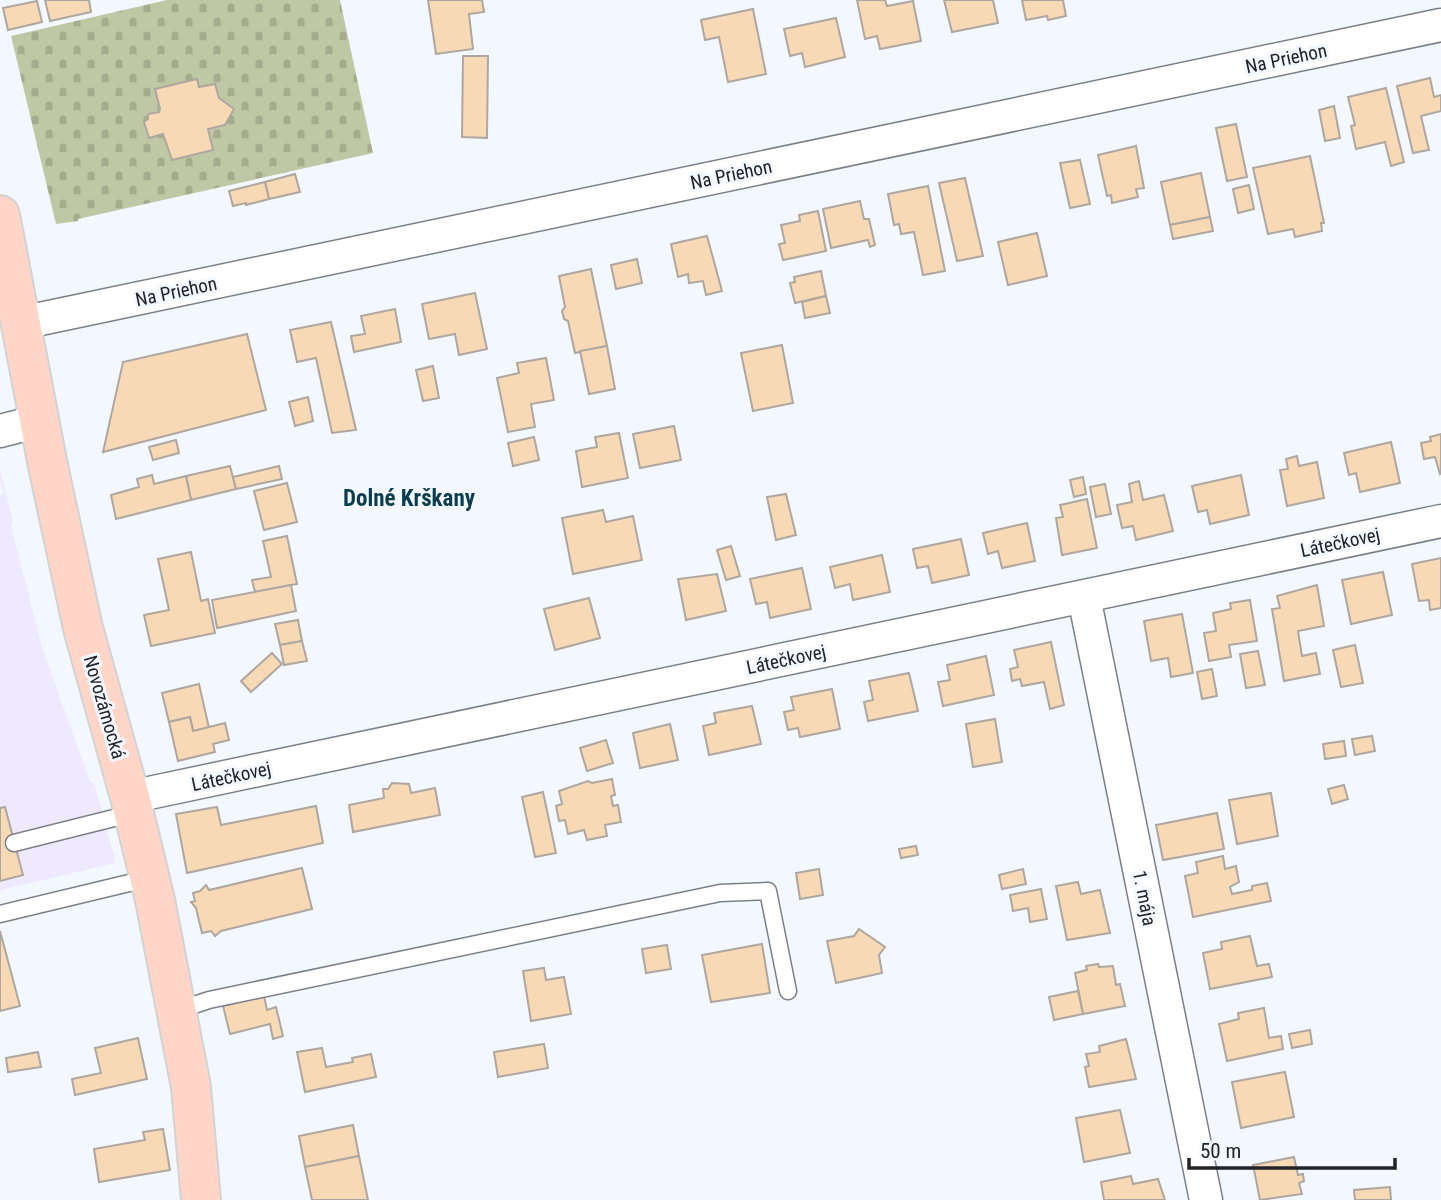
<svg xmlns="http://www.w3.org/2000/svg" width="1441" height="1200" viewBox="0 0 1441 1200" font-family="'Roboto Condensed',sans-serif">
<defs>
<pattern id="cemetery-stones" width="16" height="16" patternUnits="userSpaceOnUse" patternTransform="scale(1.75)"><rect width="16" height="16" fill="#bfc8a4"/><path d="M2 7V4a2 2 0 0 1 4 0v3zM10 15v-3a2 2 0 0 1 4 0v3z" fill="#a4ac8d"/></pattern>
</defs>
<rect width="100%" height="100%" fill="#f3f7ff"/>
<!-- education -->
<path fill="#efe9ff" d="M0,469L13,522L11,525L41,644L90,782L94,783L116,863L0,890V495L4,494L0,482Z"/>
<!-- cemetery -->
<path fill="url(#cemetery-stones)" d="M167,0H340L373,153L78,219V221L56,224L11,36Z"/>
<!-- building -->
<g fill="#f8d9b6" stroke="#aea79f" stroke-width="2">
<path d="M45,0H89L91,12L50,21Z"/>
<path d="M428,0H482L484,12L469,14L473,49L436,54Z"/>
<path d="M857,0H885L887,6L913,1L921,41L880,49L877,36L865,39Z"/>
<path d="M944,0H993L998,23L952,32Z"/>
<path d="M1022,0H1063L1066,16L1048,20L1047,16L1026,20Z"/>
<path d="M37,1L42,22L8,30L3,8Z"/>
<path d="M753,9L766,74L728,82L719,37L705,40L701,20Z"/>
<path d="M836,18L845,57L805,67L802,53L790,56L784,29Z"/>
<path d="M463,56H488L487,138L462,137Z"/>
<path d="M1430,78L1434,97L1441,95V111L1421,116L1429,150L1413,153L1397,86Z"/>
<path d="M197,79L199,87L215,84L219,98L234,109L225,125L208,129L213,150L172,160L163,134L149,138L144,122L148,119V114L159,112L160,109L155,89Z"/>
<path d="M1386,88L1404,162L1391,166L1385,142L1356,149L1351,126L1355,125L1348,97Z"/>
<path d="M1334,106L1340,138L1325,141L1319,110Z"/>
<path d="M1236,124L1247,177L1227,181L1216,128Z"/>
<path d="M1136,146L1144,188L1136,189L1138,197L1112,203L1111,195L1107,196L1098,155Z"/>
<path d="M1310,156L1324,223H1321L1322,231L1295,237L1293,229L1268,234L1253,168Z"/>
<path d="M1080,160L1090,204L1070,208L1060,163Z"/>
<path d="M1201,173L1210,217L1170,225L1161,182Z"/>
<path d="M295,174L300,192L269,199L265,182Z"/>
<path d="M965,178L983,256L957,261L939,183Z"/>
<path d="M265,182L269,199L246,205V203L233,206L229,191Z"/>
<path d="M1249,185L1254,209L1238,213L1233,189Z"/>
<path d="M928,186L945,271L923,275L914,232L901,234L899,224L894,225L888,194Z"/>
<path d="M860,201L864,219H869L875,245L870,247L868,240L831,248L823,209Z"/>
<path d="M818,211L826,251L783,260L779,244L785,243L781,225L800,221L799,215Z"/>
<path d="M1210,217L1213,231L1173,239L1170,225Z"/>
<path d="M1037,233L1047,276L1008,285L998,242Z"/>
<path d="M707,236L722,291L706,295L703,281L689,283L688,274L678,277L671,244Z"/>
<path d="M637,259L642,283L616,289L611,265Z"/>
<path d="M591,269L607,346L575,353L568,321L564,319L562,311L565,307L559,276Z"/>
<path d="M821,271L826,296L795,303L790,283L795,282L794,277Z"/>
<path d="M475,293L487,349L459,355L455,334L429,339L422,304Z"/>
<path d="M826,296L830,313L805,318L802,302Z"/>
<path d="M395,309L401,342L354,352L351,336L365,334L361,316Z"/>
<path d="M331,322L356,430L332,433L316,358L297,362L290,330Z"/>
<path d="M247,334L266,410L103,452L123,362Z"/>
<path d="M782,345L793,403L753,411L741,353Z"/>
<path d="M607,346L615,389L589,394L580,351Z"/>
<path d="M546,358L554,400L531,404L535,427L508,432L497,378L519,373L517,363Z"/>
<path d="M433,366L439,398L423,401L416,370Z"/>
<path d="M308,397L313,421L295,426L289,402Z"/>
<path d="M674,426L681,460L640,468L633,434Z"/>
<path d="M619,433L628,478L582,487L576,451L597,447L595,437Z"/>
<path d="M1441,434V473L1440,474L1435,457L1424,459L1421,443L1431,441L1430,437Z"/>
<path d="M534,437L539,460L513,466L508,443Z"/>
<path d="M176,440L179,453L153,460L149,447Z"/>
<path d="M1391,442L1400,483L1360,492L1356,473L1349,475L1344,453Z"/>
<path d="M1297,456L1299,466L1317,462L1324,498L1287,506L1280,470L1288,469L1286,459Z"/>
<path d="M230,466L236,489L191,500L186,476Z"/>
<path d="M279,466L282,479L236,489L233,477Z"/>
<path d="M152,475L154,484L186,476L191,500L116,519L111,495L139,487L137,479Z"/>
<path d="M1241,475L1249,515L1210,524L1207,510L1198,512L1192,486Z"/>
<path d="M1083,477L1086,494L1074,497L1070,480Z"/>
<path d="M1139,481L1143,500L1164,495L1173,531L1136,540L1133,526L1122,528L1117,505L1132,502L1129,484Z"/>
<path d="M287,483L297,522L264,530L254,491Z"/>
<path d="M1105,484L1111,514L1096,517L1090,487Z"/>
<path d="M786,494L796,535L776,540L767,497Z"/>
<path d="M1087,499L1097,548L1062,555L1056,518L1063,517L1060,505Z"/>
<path d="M603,510L606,522L633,516L642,560L573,574L562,518Z"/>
<path d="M1027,523L1035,561L1002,568L998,551L988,554L983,533Z"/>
<path d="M287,536L297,584L255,592L252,580L271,577L263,541Z"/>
<path d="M961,539L969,575L932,583L928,566L917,568L913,549Z"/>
<path d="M731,546L740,576L726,580L717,550Z"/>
<path d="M191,552L201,601L208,599L215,633L151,646L144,615L169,610L158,559Z"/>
<path d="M882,555L890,592L853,600L850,584L835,588L830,567Z"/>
<path d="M1441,558V608L1430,610L1429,600L1419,601L1412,564Z"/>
<path d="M802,568L811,609L770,618L767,602L756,604L750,579Z"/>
<path d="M1383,572L1392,615L1351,624L1342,580Z"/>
<path d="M717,574L726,611L686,620L678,579Z"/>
<path d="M291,585L296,611L217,628L212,600Z"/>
<path d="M1317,585L1324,626L1298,631L1302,656L1316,653L1320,674L1284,681L1272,609L1280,608L1277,596Z"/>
<path d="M589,598L600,638L555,650L544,609Z"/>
<path d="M1250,600L1257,641L1229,645L1231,657L1209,661L1204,633L1216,631L1213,613L1231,609L1230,603Z"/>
<path d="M1182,614L1193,673L1171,677L1168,658L1151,661L1144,621Z"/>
<path d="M298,620L302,641L280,645L275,624Z"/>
<path d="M302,641L307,661L284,665L280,645Z"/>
<path d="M1051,642L1064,705L1050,709L1044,682L1022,686L1020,679L1012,681L1010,669L1018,667L1014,650Z"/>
<path d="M1355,645L1363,683L1341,687L1333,650Z"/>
<path d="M1258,651L1265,685L1246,688L1240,654Z"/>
<path d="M272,653L282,664L251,692L241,681Z"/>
<path d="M986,656L994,695L943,706L938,682L950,680L947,665Z"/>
<path d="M1212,669L1217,696L1202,699L1197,672Z"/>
<path d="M909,673L918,711L868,721L864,702L873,700L869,681Z"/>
<path d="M199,684L209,728L193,731L190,717L169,722L162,693Z"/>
<path d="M832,689L840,729L800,737L798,728L788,730L784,712L794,710L791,697Z"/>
<path d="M752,706L761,744L709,755L703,726L716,723L714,713Z"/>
<path d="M190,717L193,731L225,723L229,740L213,744L215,752L178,761L169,722Z"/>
<path d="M995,719L1002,762L973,767L966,724Z"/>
<path d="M670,724L678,760L640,768L633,733Z"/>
<path d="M1372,736L1375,751L1355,755L1352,739Z"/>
<path d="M606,740L613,763L587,771L580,748Z"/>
<path d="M1344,741L1346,756L1325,759L1323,744Z"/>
<path d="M612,779L615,795L611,796L613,806L618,805L621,822L605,825L607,836L587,840L584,830L568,834L565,820L559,821L556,806L562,804L559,791L588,781L592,783Z"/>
<path d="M392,783L409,784L411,793L435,788L440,815L353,832L349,805L384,798L383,789H388Z"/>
<path d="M1344,785L1348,799L1332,804L1328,789Z"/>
<path d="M543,792L556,853L535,857L522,797Z"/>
<path d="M1271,793L1278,836L1237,844L1229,800Z"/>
<path d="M316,806L323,843L187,873L176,814L217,807L221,825Z"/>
<path d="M5,807L23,875L0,881V808Z"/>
<path d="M1217,813L1224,849L1163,860L1156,825Z"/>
<path d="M916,846L918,855L901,858L899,849Z"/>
<path d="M1223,856L1225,869L1236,866L1239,882L1230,887L1232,894L1252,890V886L1267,883L1271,901L1193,917L1185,876L1198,873L1196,862Z"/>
<path d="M302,868L312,909L221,931L215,936L211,931L202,933L196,908L191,902L195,901L193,893L200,891L206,885L209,890Z"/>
<path d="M819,869L823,895L800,899L796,873Z"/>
<path d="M1023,869L1026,884L1002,889L999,875Z"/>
<path d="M1078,882L1081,894L1100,890L1110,933L1067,940L1056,886Z"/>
<path d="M1041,889L1047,919L1030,922L1028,908L1013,911L1010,895Z"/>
<path d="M859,929L885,947L879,955L882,973L836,983L827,941L854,936Z"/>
<path d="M0,931L20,1006L0,1011Z"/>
<path d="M1250,936L1257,966L1269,964L1272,977L1210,989L1203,953L1222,949L1221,942Z"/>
<path d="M762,944L770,993L711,1002L702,955Z"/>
<path d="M667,945L671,969L646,973L642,949Z"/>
<path d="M1098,964L1099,967L1113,966L1116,985L1120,984L1125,1006L1083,1014L1075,973L1087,970L1086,966Z"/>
<path d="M544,968L546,980L564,977L571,1014L531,1021L523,971Z"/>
<path d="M1078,991L1083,1014L1054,1020L1049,997Z"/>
<path d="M264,996L267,1010L276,1007L283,1036L273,1039L270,1024L230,1034L223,1006Z"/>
<path d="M1264,1008L1269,1038L1281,1036L1283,1049L1227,1061L1219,1024L1239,1019L1238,1013Z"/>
<path d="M1310,1030L1312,1044L1292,1048L1289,1034Z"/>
<path d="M138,1038L147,1079L75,1095L72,1079L101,1073L95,1048Z"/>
<path d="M1126,1039L1136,1079L1089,1087L1085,1067L1089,1066L1086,1054L1100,1052L1099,1046Z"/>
<path d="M544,1044L548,1068L498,1077L494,1052Z"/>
<path d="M322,1048L326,1067L353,1062L352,1058L371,1054L376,1077L305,1092L297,1052Z"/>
<path d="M38,1052L41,1067L8,1072L6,1058Z"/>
<path d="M1285,1072L1294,1117L1241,1128L1232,1082Z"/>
<path d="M1120,1110L1130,1153L1084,1162L1076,1118Z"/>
<path d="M353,1125L359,1156L305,1167L299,1136Z"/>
<path d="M163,1129L170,1170L99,1182L94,1149L145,1140L143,1132Z"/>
<path d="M359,1156L368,1200H312L305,1167Z"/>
<path d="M1294,1157L1298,1175L1303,1174L1304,1181L1299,1183L1302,1194L1260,1200L1253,1165Z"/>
<path d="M1131,1176L1133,1184L1158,1179L1165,1200H1104L1101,1182Z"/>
<path d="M1390,1187L1391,1200H1355L1354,1190Z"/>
</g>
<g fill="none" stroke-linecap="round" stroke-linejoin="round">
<!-- lane casing -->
<g stroke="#7b8088" stroke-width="19">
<g id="lane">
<path d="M14,843L134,813"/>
<path d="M0,914L150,878"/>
<path d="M176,1011L209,1000L720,893L768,891L788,991"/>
</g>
</g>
<!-- street casing -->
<g stroke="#7b8088" stroke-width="35">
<g id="street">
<path d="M21,323L1441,25"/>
<path d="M0,431L39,421"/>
<path d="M1084,597L1206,1200"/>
<path d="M130,797L1441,521"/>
</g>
</g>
<!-- primary casing -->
<g stroke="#d3d3d4" stroke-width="42">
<path id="primary" d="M0,215L48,466L83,628L130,797L155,900L191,1087L201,1200"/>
</g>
<!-- lane -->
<use href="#lane" stroke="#fff" stroke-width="16"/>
<!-- street -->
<use href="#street" stroke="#fff" stroke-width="32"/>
<!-- primary -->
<use href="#primary" stroke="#fed5c6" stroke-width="38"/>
</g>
<g text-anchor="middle" stroke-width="6" stroke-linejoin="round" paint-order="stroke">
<!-- street labels -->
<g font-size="19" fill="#212326" stroke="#f3f7ff">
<text transform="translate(1286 58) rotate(-12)" y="7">Na Priehon</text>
<text transform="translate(731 174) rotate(-12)" y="7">Na Priehon</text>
<text transform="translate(176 291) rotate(-12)" y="7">Na Priehon</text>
<text transform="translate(1340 542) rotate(-12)" y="7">Látečkovej</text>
<text transform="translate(786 659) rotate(-12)" y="7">Látečkovej</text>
<text transform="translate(105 707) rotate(74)" y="7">Novozámocká</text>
<text transform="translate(231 776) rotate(-12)" y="7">Látečkovej</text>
<text transform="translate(1145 898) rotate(79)" y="7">1. mája</text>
</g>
<!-- quarter labels -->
<g font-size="23" font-weight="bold" fill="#0b3d50" stroke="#f3f7ff">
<text x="409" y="506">Dolné Krškany</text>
</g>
</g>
<!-- scale -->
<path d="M1189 1158v10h206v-10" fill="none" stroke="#212326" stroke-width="3.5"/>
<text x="1200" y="1158" font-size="21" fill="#212326" stroke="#f3f7ff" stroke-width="5" paint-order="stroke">50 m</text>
</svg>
